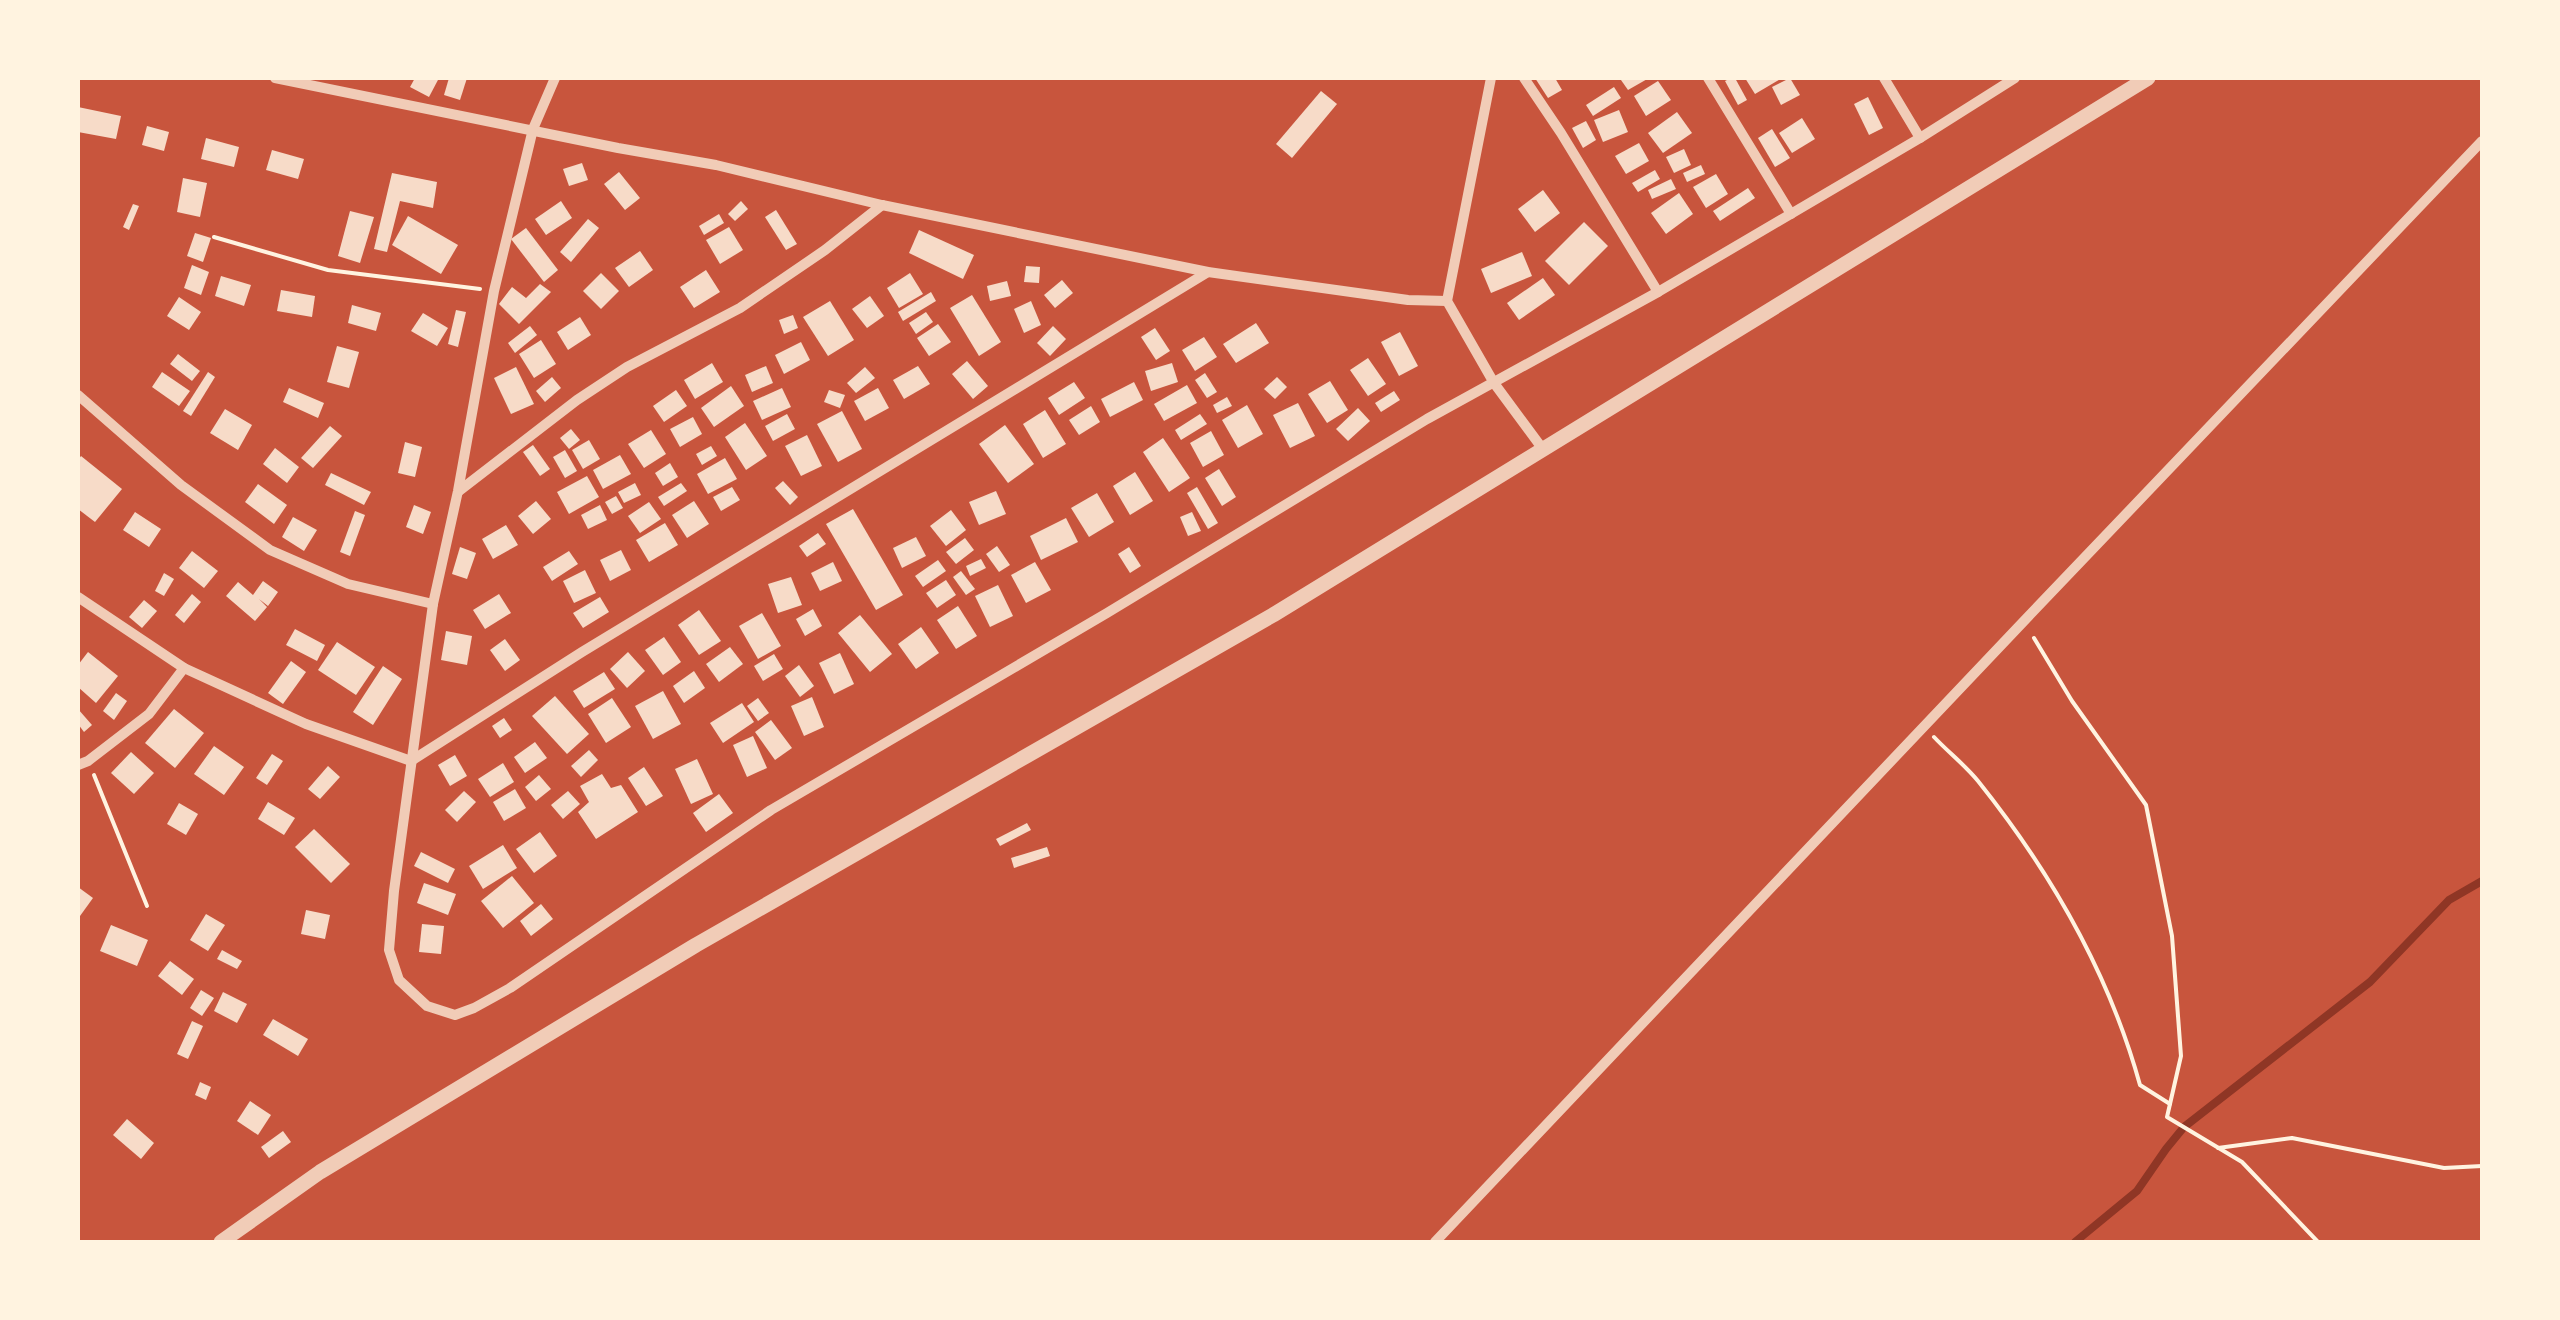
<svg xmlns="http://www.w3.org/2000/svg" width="2560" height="1320" viewBox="0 0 2560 1320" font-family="Jost,sans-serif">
<rect width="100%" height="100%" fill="#c8553d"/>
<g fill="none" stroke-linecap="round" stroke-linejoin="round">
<!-- stream -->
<path stroke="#8f3625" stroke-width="8" d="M2075,1242L2137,1191L2166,1149L2184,1127L2370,982L2449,900L2482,881"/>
</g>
<!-- building -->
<g fill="#f7dbc8">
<path d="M415,78H439L429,97L410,87Z"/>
<path d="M449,78H467L460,100L444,95Z"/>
<path d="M1535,78H1555L1562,90L1548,98Z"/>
<path d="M1625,78H1649L1628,90L1621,80Z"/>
<path d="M1731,78H1735L1747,100L1738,105L1725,81Z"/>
<path d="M1745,78H1782L1755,94Z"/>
<path d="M1790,78L1800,95L1781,105L1772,87Z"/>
<path d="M1658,81L1671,100L1646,116L1634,96Z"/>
<path d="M1614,87L1621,98L1593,116L1586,105Z"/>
<path d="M1321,91L1337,104L1292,158L1276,144Z"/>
<path d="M1868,97L1883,128L1869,135L1854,104Z"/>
<path d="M78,107L121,116L116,139L78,132Z"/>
<path d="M1619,110L1628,132L1603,142L1594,120Z"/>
<path d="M1677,112L1692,133L1663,153L1648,133Z"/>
<path d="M1802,118L1815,139L1792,153L1779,133Z"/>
<path d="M1586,121L1596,140L1583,148L1572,128Z"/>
<path d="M147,126L169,132L164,151L142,145Z"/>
<path d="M1772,129L1790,158L1775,167L1758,138Z"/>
<path d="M206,138L239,147L234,167L201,159Z"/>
<path d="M1639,143L1649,161L1626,174L1615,156Z"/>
<path d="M1684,149L1691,165L1674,173L1666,157Z"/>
<path d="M272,150L304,159L298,179L266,170Z"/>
<path d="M582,163L588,180L569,186L563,169Z"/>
<path d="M1701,165L1705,174L1687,182L1683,173Z"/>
<path d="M1655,170L1660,179L1638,192L1632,183Z"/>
<path d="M619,172L640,198L625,210L604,184Z"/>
<path d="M392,173L437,182L433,208L400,201L387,252L374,249Z"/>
<path d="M1716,174L1728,194L1706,208L1693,187Z"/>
<path d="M183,178L207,183L200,217L177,212Z"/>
<path d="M1671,179L1676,189L1652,199L1648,190Z"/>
<path d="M1748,188L1755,198L1720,221L1713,211Z"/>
<path d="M1543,190L1560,213L1535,232L1518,209Z"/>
<path d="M1679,193L1693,214L1666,234L1651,213Z"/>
<path d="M561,201L572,218L546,235L535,219Z"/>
<path d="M741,201L748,209L735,221L728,214Z"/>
<path d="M133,204L139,206L129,230L123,227Z"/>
<path d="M776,210L797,244L786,250L765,217Z"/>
<path d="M350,211L374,217L360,263L338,256Z"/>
<path d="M719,214L724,223L704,235L699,226Z"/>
<path d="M408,216L458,245L441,274L392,245Z"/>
<path d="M588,219L599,228L571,262L560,252Z"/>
<path d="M1584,222L1608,246L1569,285L1545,261Z"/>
<path d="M729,227L743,250L720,264L706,240Z"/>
<path d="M526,228L558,270L544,282L511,239Z"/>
<path d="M919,230L974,255L963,279L909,253Z"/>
<path d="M195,233L211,238L203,262L187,256Z"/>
<path d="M640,251L653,270L629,287L615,268Z"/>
<path d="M1522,252L1532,276L1491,293L1481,269Z"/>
<path d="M192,265L209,272L201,295L184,288Z"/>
<path d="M1026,266L1040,267L1039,283L1024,282Z"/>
<path d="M706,270L720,292L694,308L680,287Z"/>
<path d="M601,273L619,291L601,309L583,291Z"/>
<path d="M910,273L923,294L899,308L887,288Z"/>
<path d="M221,276L251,285L244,306L215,296Z"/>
<path d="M1543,278L1555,295L1519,320L1507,303Z"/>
<path d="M1062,280L1073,293L1055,308L1044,295Z"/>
<path d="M1007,281L1011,296L990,301L987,286Z"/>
<path d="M540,284L551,292L519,324L499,304L512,287L526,298Z"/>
<path d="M281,290L315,296L312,317L277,311Z"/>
<path d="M931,292L936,301L903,321L898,312Z"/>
<path d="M972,295L1001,342L979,356L950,308Z"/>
<path d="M870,296L884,316L867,328L852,309Z"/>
<path d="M179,297L201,312L189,330L167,316Z"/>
<path d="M830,301L854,340L828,356L803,317Z"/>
<path d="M1031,301L1041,325L1024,333L1014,309Z"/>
<path d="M352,305L381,313L376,331L348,323Z"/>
<path d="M456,310L466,312L458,347L448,344Z"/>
<path d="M926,312L933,322L916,334L909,323Z"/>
<path d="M423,313L448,328L437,346L411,331Z"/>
<path d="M793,315L798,328L784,334L779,320Z"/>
<path d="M580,317L591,335L568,350L557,332Z"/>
<path d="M1256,323L1269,343L1236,363L1223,344Z"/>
<path d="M938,324L951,342L929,356L917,338Z"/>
<path d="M530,326L537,335L515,353L508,343Z"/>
<path d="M1053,326L1066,339L1050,356L1037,343Z"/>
<path d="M1155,328L1170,351L1156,360L1141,337Z"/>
<path d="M1400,332L1418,366L1399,376L1381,342Z"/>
<path d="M1204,337L1217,357L1195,371L1182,350Z"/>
<path d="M541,340L556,364L534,378L519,354Z"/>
<path d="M801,342L810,360L784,374L775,355Z"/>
<path d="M337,346L359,352L349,388L327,382Z"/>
<path d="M178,354L200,371L192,381L170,364Z"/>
<path d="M1368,358L1386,384L1368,396L1350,370Z"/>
<path d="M967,361L988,386L973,399L952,374Z"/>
<path d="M712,363L723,382L695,399L684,380Z"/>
<path d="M1172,363L1178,382L1151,391L1145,371Z"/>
<path d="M766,366L773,383L752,392L745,375Z"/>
<path d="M918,366L930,384L904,399L893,380Z"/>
<path d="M516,367L534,404L511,414L494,378Z"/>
<path d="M865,367L875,378L856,393L847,383Z"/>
<path d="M162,372L190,391L179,406L152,387Z"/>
<path d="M208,372L215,377L191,416L183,411Z"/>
<path d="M1205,373L1217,392L1207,398L1195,380Z"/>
<path d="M552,377L561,388L545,402L536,391Z"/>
<path d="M1277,377L1287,387L1275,399L1264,389Z"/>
<path d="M1330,381L1348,410L1327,423L1308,394Z"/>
<path d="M1074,382L1085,398L1059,415L1048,398Z"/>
<path d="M1134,382L1143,400L1110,417L1101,399Z"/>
<path d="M1187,385L1197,403L1164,421L1154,404Z"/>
<path d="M731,386L744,406L714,427L701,408Z"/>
<path d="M289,388L324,403L318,418L283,402Z"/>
<path d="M782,388L791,407L762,420L753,401Z"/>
<path d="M878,388L889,408L865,421L854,401Z"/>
<path d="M676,390L687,406L664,422L653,406Z"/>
<path d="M829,390L845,395L840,408L824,402Z"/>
<path d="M1394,391L1400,400L1381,412L1375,403Z"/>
<path d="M1227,397L1232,406L1217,413L1213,405Z"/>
<path d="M1298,403L1315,436L1290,448L1273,415Z"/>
<path d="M1247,405L1263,434L1238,448L1222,420Z"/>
<path d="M1091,406L1100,422L1079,435L1069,420Z"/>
<path d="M1358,408L1370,421L1348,441L1336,429Z"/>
<path d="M225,409L252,425L238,450L210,433Z"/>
<path d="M1045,410L1066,444L1043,458L1023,424Z"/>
<path d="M842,411L862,449L838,462L817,424Z"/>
<path d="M787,414L795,429L773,441L765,426Z"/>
<path d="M1200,414L1207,424L1181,440L1175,430Z"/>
<path d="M693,417L702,434L680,447L670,429Z"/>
<path d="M745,423L767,456L746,470L725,437Z"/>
<path d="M1005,425L1034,464L1008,483L979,444Z"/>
<path d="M330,426L342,436L313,468L301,458Z"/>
<path d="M571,429L580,440L569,449L560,438Z"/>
<path d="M651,430L666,454L644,468L628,444Z"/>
<path d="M1211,431L1224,455L1203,467L1190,443Z"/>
<path d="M807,435L822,466L801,476L785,446Z"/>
<path d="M1163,438L1190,478L1169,492L1143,452Z"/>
<path d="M589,440L600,459L583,469L572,450Z"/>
<path d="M405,442L422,447L415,477L398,473Z"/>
<path d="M533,445L550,469L540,476L523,452Z"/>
<path d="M711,446L717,456L702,465L696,454Z"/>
<path d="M275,448L299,467L287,483L263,464Z"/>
<path d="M565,450L577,471L565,478L553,457Z"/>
<path d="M620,455L631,474L603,489L593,470Z"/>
<path d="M81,456L122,489L95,522L78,509V460Z"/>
<path d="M725,458L737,479L708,494L697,474Z"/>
<path d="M670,463L678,477L663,486L655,473Z"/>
<path d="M1219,469L1236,497L1222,506L1205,478Z"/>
<path d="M1135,472L1153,501L1130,515L1113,486Z"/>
<path d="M331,473L371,492L364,505L325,485Z"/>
<path d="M587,476L599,497L569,514L557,492Z"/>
<path d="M783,481L798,497L790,505L775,488Z"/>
<path d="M635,483L641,495L624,503L618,492Z"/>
<path d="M681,483L687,491L664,506L658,497Z"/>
<path d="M258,484L287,505L274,524L245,502Z"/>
<path d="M732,487L740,500L721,511L713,497Z"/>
<path d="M1197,487L1218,523L1208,529L1187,493Z"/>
<path d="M996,491L1006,514L979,525L969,502Z"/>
<path d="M1097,493L1114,522L1089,537L1071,508Z"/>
<path d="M616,496L623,508L612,514L605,502Z"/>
<path d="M536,501L551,519L533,534L518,516Z"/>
<path d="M694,501L709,524L687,538L672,515Z"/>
<path d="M649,502L661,519L640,533L628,516Z"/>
<path d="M414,505L431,512L423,534L406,527Z"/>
<path d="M600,505L607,520L588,529L581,515Z"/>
<path d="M853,509L903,595L876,610L826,524Z"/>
<path d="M951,510L966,530L946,546L930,526Z"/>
<path d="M355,511L365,515L350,556L340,552Z"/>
<path d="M135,512L161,529L149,547L123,530Z"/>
<path d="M1192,512L1201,531L1188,536L1180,517Z"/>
<path d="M293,517L317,530L304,551L282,537Z"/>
<path d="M1066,518L1078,542L1041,560L1030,536Z"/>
<path d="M665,523L678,545L649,562L636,540Z"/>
<path d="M506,525L518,545L493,559L482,539Z"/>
<path d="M818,533L826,544L807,557L799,546Z"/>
<path d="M916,537L926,556L902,568L893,548Z"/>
<path d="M965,538L974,550L956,564L946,552Z"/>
<path d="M997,546L1010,565L999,572L986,554Z"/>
<path d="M460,547L476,553L467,579L452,574Z"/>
<path d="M1129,547L1141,566L1130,573L1118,554Z"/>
<path d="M621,550L631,570L610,581L600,560Z"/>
<path d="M192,551L218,571L204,588L179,568Z"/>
<path d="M569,551L578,564L552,581L543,567Z"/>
<path d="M981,559L986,568L970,576L966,566Z"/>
<path d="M938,560L946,571L923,587L915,576Z"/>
<path d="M833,562L842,581L820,591L811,573Z"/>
<path d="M1035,562L1051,590L1026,603L1011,575Z"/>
<path d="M585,570L596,593L574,603L563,581Z"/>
<path d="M961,571L975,589L966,595L953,577Z"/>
<path d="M164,573L174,579L164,596L155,591Z"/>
<path d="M791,577L802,605L778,613L768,584Z"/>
<path d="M946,580L956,595L937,608L926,593Z"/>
<path d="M263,581L278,592L268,606L259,599L267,607L255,621L226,596L238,582L253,595Z"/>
<path d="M998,585L1013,616L990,627L975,596Z"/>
<path d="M192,594L201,602L184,623L175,615Z"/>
<path d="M499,594L511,613L485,629L473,610Z"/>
<path d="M600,597L609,612L583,628L573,613Z"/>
<path d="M144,600L157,611L142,628L129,617Z"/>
<path d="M958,606L977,636L956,649L937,620Z"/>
<path d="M813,609L822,626L805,636L796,619Z"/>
<path d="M699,610L721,641L699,655L678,625Z"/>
<path d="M762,613L781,646L758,659L739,626Z"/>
<path d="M860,615L892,654L870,672L838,633Z"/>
<path d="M921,627L939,653L916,669L898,644Z"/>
<path d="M295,629L325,645L317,661L286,645Z"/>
<path d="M446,631L472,636L467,665L441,660Z"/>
<path d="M664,637L681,662L663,675L645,650Z"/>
<path d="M505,639L520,660L505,671L490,650Z"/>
<path d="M337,642L375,667L356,695L318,670Z"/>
<path d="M730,647L743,664L719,682L706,664Z"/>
<path d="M88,652L118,676L96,703L78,687V665Z"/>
<path d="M628,652L645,671L627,688L610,669Z"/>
<path d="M840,653L854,684L834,694L819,663Z"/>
<path d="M774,654L783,669L763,681L754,666Z"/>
<path d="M291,661L306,672L283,704L268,693Z"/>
<path d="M799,665L814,686L800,697L785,676Z"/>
<path d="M383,666L402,679L373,725L353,712Z"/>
<path d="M694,671L705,688L684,703L673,686Z"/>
<path d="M604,672L615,689L584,708L573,691Z"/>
<path d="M663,691L681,724L653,739L635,706Z"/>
<path d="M116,693L127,701L114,720L103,711Z"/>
<path d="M555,696L589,734L567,754L532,716Z"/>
<path d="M812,697L824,727L804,736L791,706Z"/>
<path d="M612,698L631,727L606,743L588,714Z"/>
<path d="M758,698L769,713L758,721L747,706Z"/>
<path d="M742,703L754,722L723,743L710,723Z"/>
<path d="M78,709L92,725L84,732L78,724Z"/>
<path d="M174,709L204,733L175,768L145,743Z"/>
<path d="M504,718L512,730L500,738L492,726Z"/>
<path d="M771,720L792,748L775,760L755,732Z"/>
<path d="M753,736L767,768L747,777L733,745Z"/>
<path d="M535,742L547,758L525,773L514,757Z"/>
<path d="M214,746L244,767L224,795L194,774Z"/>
<path d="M589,750L598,760L581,777L571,766Z"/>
<path d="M131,752L154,773L134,794L111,773Z"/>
<path d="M272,754L283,761L267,785L256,778Z"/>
<path d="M455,755L467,776L450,786L438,765Z"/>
<path d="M697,759L713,794L691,804L675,769Z"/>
<path d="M503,763L514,782L490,797L478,779Z"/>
<path d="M328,766L340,777L320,799L308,789Z"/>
<path d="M644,767L663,796L646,806L628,778Z"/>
<path d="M602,774L611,788L621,785L638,812L596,839L578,812L589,802L580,786Z"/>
<path d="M539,775L551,789L536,801L525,787Z"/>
<path d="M515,789L526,808L504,821L493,802Z"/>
<path d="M464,791L476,802L457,822L445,810Z"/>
<path d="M568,791L580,804L563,819L551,805Z"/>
<path d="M719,794L733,813L706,832L693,813Z"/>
<path d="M268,802L295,818L284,835L258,819Z"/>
<path d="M179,803L198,814L186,835L167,824Z"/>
<path d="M1027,823L1031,830L1000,846L996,839Z"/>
<path d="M314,829L350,864L331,883L295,847Z"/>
<path d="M540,832L557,856L534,873L516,849Z"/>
<path d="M503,845L517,868L483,889L469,866Z"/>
<path d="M1047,847L1050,856L1014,868L1011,858Z"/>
<path d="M421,852L455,869L448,883L414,866Z"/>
<path d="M512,876L534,903L503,928L481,901Z"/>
<path d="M424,883L456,894L448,915L417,903Z"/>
<path d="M78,887L93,898L80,916L78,914Z"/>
<path d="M541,904L553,919L531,936L520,921Z"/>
<path d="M306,910L330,915L325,939L301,934Z"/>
<path d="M206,914L225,925L208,951L190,940Z"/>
<path d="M422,924L444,926L441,954L419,952Z"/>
<path d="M111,925L148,940L137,966L100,951Z"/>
<path d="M222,950L242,961L237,969L217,959Z"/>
<path d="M170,961L194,979L182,995L158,976Z"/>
<path d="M201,990L214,998L202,1016L190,1008Z"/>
<path d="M223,992L247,1004L237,1023L214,1011Z"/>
<path d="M273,1019L308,1039L298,1056L263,1035Z"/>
<path d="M192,1021L203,1026L188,1059L177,1054Z"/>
<path d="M200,1082L211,1087L206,1100L195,1095Z"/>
<path d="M250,1101L271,1115L258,1135L237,1121Z"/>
<path d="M127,1119L154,1143L141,1159L113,1135Z"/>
<path d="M283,1131L291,1142L269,1158L261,1147Z"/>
</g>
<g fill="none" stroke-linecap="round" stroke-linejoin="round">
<!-- path -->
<g stroke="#fff3e0" stroke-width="4">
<path d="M214,237L328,270L480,289"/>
<path d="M2034,638L2072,701L2146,805L2172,936L2181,1056L2167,1117L2242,1162L2318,1242"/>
<path d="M1934,737C1948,752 1965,765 1978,781C2050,871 2109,973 2140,1085L2170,1104"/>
<path d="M94,775L147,906"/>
<path d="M2218,1148L2292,1138L2444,1168L2482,1166"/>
</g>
<!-- minor -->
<g stroke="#f1ccb7" stroke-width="10">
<path d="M275,78L618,148L716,165L882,205L1208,272L1408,300L1447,301"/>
<path d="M555,78L533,129L494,291L458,491L433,604L394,891L389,950L399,980L427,1006L455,1015L474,1008L510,988L771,810L1107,613L1427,419L1658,292L1920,138L2015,78"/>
<path d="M1491,78L1447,301L1494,383L1542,448"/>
<path d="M1524,78L1561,133L1658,292"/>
<path d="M1708,78L1791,214"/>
<path d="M1884,78L1920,138"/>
<path d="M78,395L181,485L270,550L348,584L433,604"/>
<path d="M459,491L577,400L627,367L740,308L825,250L882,205"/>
<path d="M78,597L184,668L306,724L411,761L582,652L1208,272"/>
<path d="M78,765L88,761L149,714L184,668"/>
<path d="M1435,1242L2024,621L2482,141"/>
</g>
<!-- tertiary -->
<path stroke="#f1ccb7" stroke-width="15" d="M221,1242L320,1172L696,945L1273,615L2148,78"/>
</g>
<!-- border -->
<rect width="2560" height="1320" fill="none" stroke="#fff3e0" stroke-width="160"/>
</svg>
